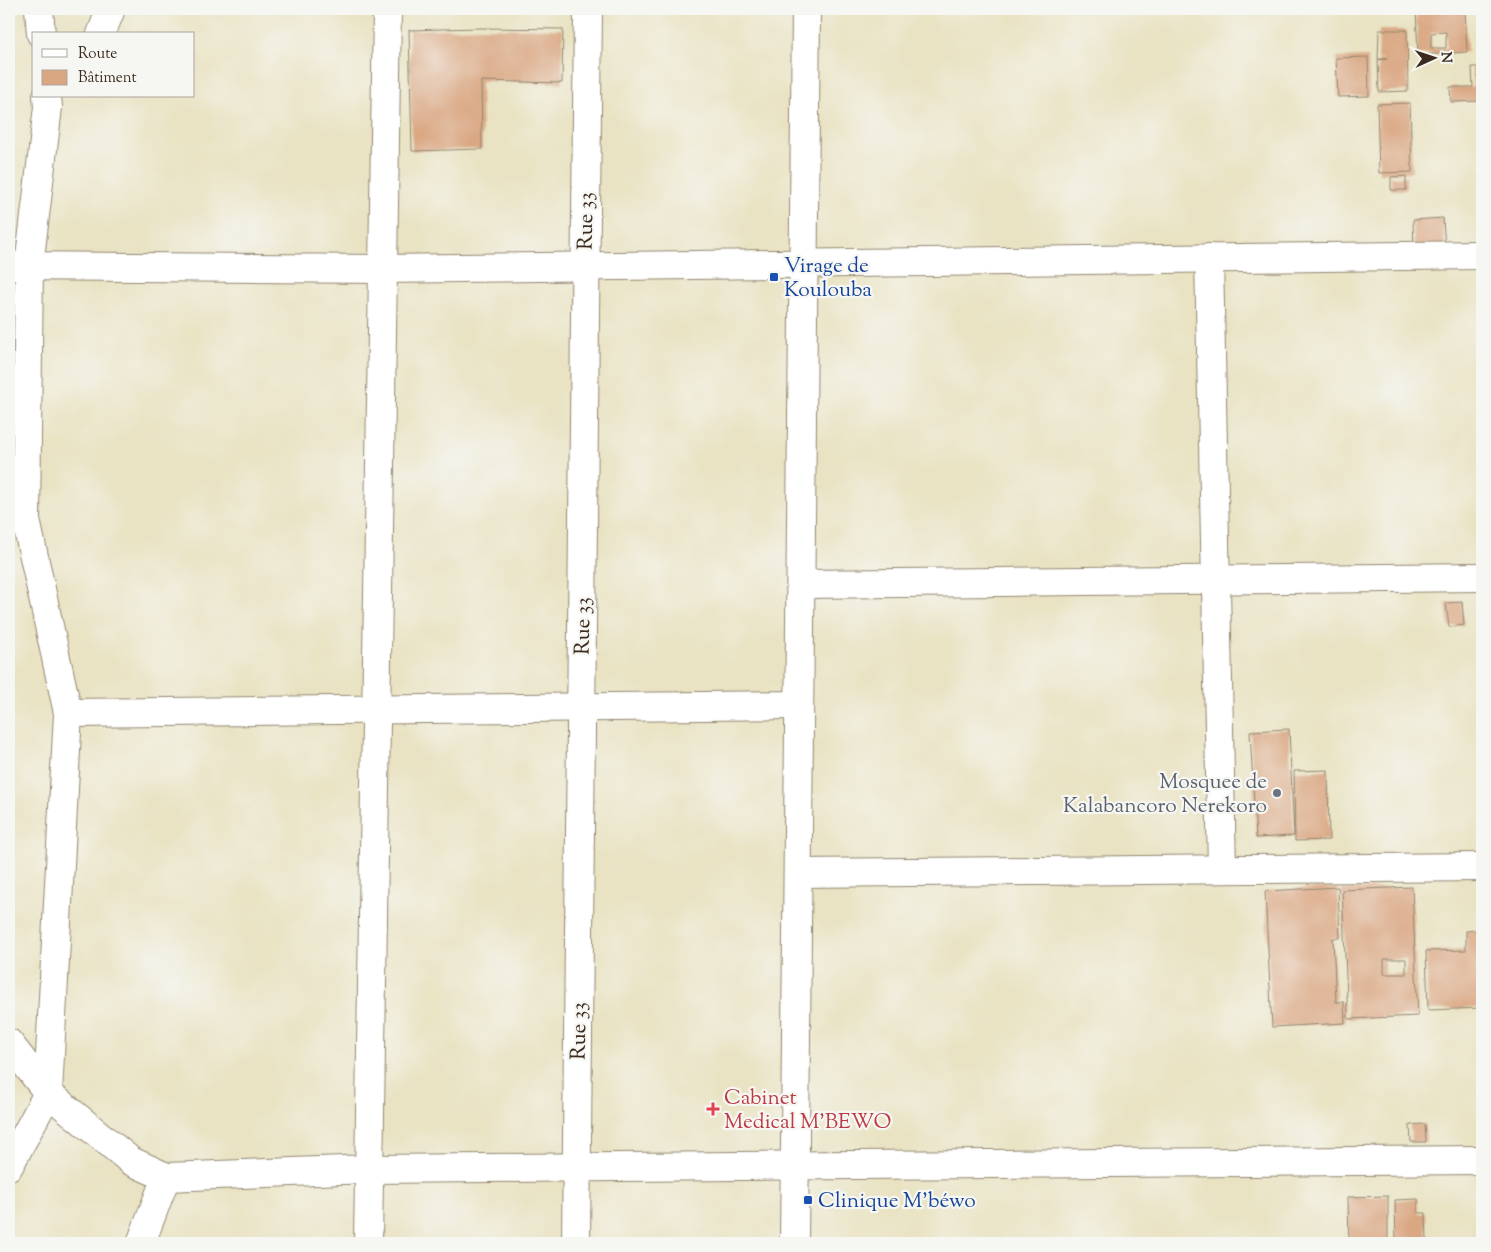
<svg xmlns="http://www.w3.org/2000/svg" width="1491" height="1252" viewBox="0 0 1491 1252" font-family="'Sorts Mill Goudy',serif">
<rect width="100%" height="100%" fill="#f6f6f2"/>
<filter id="ink" filterUnits="userSpaceOnUse"><feTurbulence type="fractalNoise" baseFrequency=".02" numOctaves="2"/><feDisplacementMap in="SourceGraphic" scale="10" xChannelSelector="R" yChannelSelector="G"/><feConvolveMatrix kernelMatrix="1 2 1 2 8 2 1 2 1" color-interpolation-filters="sRGB"/></filter>
<filter id="wash" filterUnits="userSpaceOnUse"><feTurbulence type="fractalNoise" baseFrequency=".0096" numOctaves="4" result="noise"/><feDisplacementMap in="SourceGraphic" scale="20" xChannelSelector="R" yChannelSelector="G"/><feGaussianBlur stdDeviation="1.12" result="paint"/><feColorMatrix in="noise" values="0 0 0 0 0 0 0 0 0 0 0 0 0 0 0 0 0 1.4 0 .05"/><feComposite in="paint" operator="in"/></filter>
<g filter="url(#wash)">
<rect width="100%" height="100%" fill="#e9e3c3"/>
<g id="blocks">
<!-- building -->
<g fill="#daa783" fill-rule="evenodd">
<path d="M1416,9H1465L1467,52L1418,55ZM1446,32V48H1431V33Z"/>
<path d="M479,28L563,29L562,83L481,81L482,149L412,151L409,30Z"/>
<path d="M1379,30H1407L1408,91L1379,92L1378,60L1387,59H1378Z"/>
<path d="M1368,57L1369,96L1338,97L1336,58Z"/>
<path d="M1472,67H1482V101L1451,102L1450,87H1473Z"/>
<path d="M1410,103L1412,172L1379,173L1377,104Z"/>
<path d="M1406,176V190H1391V177Z"/>
<path d="M1443,218L1445,249L1414,251L1413,220Z"/>
<path d="M1462,602L1464,625L1449,627L1446,603Z"/>
<path d="M1289,729L1294,836L1256,838L1250,731Z"/>
<path d="M1328,770L1329,840L1295,841L1294,771Z"/>
<path d="M1338,887L1340,938H1333L1336,1002H1344L1345,1023L1272,1027L1265,891Z"/>
<path d="M1412,887L1418,1016L1348,1019L1342,890ZM1384,959H1406V974H1384Z"/>
<path d="M1481,930L1482,1008L1428,1010L1426,951L1466,950V931Z"/>
<path d="M1425,1124L1426,1142H1411L1410,1125Z"/>
<path d="M1388,1196V1243H1349L1348,1197Z"/>
<path d="M1418,1199V1213H1426L1427,1243H1396L1395,1200Z"/>
</g>
</g>
</g>
<g filter="url(#ink)">
<use href="#blocks" fill-opacity="0" stroke="#928670" stroke-width="1"/>
<g fill="none" stroke-linecap="round" stroke-linejoin="round">
<!-- minor casing -->
<g stroke="#928670" stroke-width="30">
<g id="minor">
<path d="M39,9L41,34"/>
<path d="M101,34L111,9"/>
<path d="M1209,258L1222,869"/>
<path d="M9,266L383,269L1482,255"/>
<path d="M801,584L1482,577"/>
<path d="M68,713L799,705"/>
<path d="M798,873L1482,867"/>
<path d="M9,1043L48,1093L131,1161L166,1177L369,1169L1482,1160"/>
<path d="M9,1166L48,1093L68,713L26,520L29,266L48,107L47,96"/>
<path d="M141,1243L166,1177"/>
<path d="M368,1243L387,9"/>
<path d="M576,1243L588,9"/>
<path d="M794,1243L806,9"/>
</g>
</g>
<!-- minor -->
<use href="#minor" stroke="#fff" stroke-width="28"/>
</g>
</g>
<!-- markers -->
<g fill="#1a4fb4" stroke="#f6f6f2" stroke-width="2">
<rect x="769" y="272" width="10" height="10" rx="2.5"/>
<rect x="803" y="1195" width="10" height="10" rx="2.5"/>
</g>
<circle fill="#6b7280" stroke="#f6f6f2" stroke-width="2" cx="1277" cy="793" r="5"/>
<path fill="#e0444e" stroke="#f6f6f2" stroke-width="2" d="M710.5 1101.5h5v5h5v5h-5v5h-5v-5h-5v-5h5z"/>
<g text-anchor="middle" stroke-width="4.5" stroke-linejoin="round" paint-order="stroke">
<!-- street labels -->
<g font-size="21" fill="#3b2a1e" stroke="#f6f6f2">
<text transform="translate(585 221) rotate(-89)" y="7">Rue 33</text>
<text transform="translate(582 626) rotate(-89)" y="7">Rue 33</text>
<text transform="translate(578 1031) rotate(-89)" y="7">Rue 33</text>
</g>
<!-- transit labels -->
<g font-size="21" fill="#164399" stroke="#f6f6f2" text-anchor="start">
<text x="784" y="272">Virage de<tspan x="784" dy="24">Koulouba</tspan></text>
<text x="818" y="1207">Clinique M'béwo</text>
</g>
<!-- worship labels -->
<g font-size="21" fill="#5b616d" stroke="#f6f6f2" text-anchor="end">
<text x="1267" y="788">Mosquee de<tspan x="1267" dy="24">Kalabancoro Nerekoro</tspan></text>
</g>
<!-- health labels -->
<g font-size="21" fill="#be3a42" stroke="#f6f6f2" text-anchor="start">
<text x="724" y="1104">Cabinet<tspan x="724" dy="24">Medical M'BEWO</tspan></text>
</g>
</g>
<!-- margin -->
<rect width="1491" height="1252" fill="none" stroke="#f6f6f2" stroke-width="30"/>
<!-- legend -->
<rect x="32" y="32" width="162" height="65" fill="#f6f6f2" stroke="#aba49d"/>
<rect x="42" y="49" width="25" height="8" fill="#ffffff" stroke="#aba49d"/>
<text x="78" y="58" font-size="15" fill="#3b2a1e">Route</text>
<rect x="42" y="70" width="25" height="15" fill="#daa783" stroke="#aba49d"/>
<text x="78" y="82" font-size="15" fill="#3b2a1e">Bâtiment</text>
<!-- north arrow -->
<g transform="translate(1434 58) rotate(87)" stroke="#f6f6f2" stroke-width="4" paint-order="stroke">
<path d="M0-4L9 19L0 12L-9 19Z" fill="#3b2a1e"/>
<text y="-8" font-size="14" font-weight="bold" text-anchor="middle" fill="#3b2a1e">N</text>
</g>
</svg>
